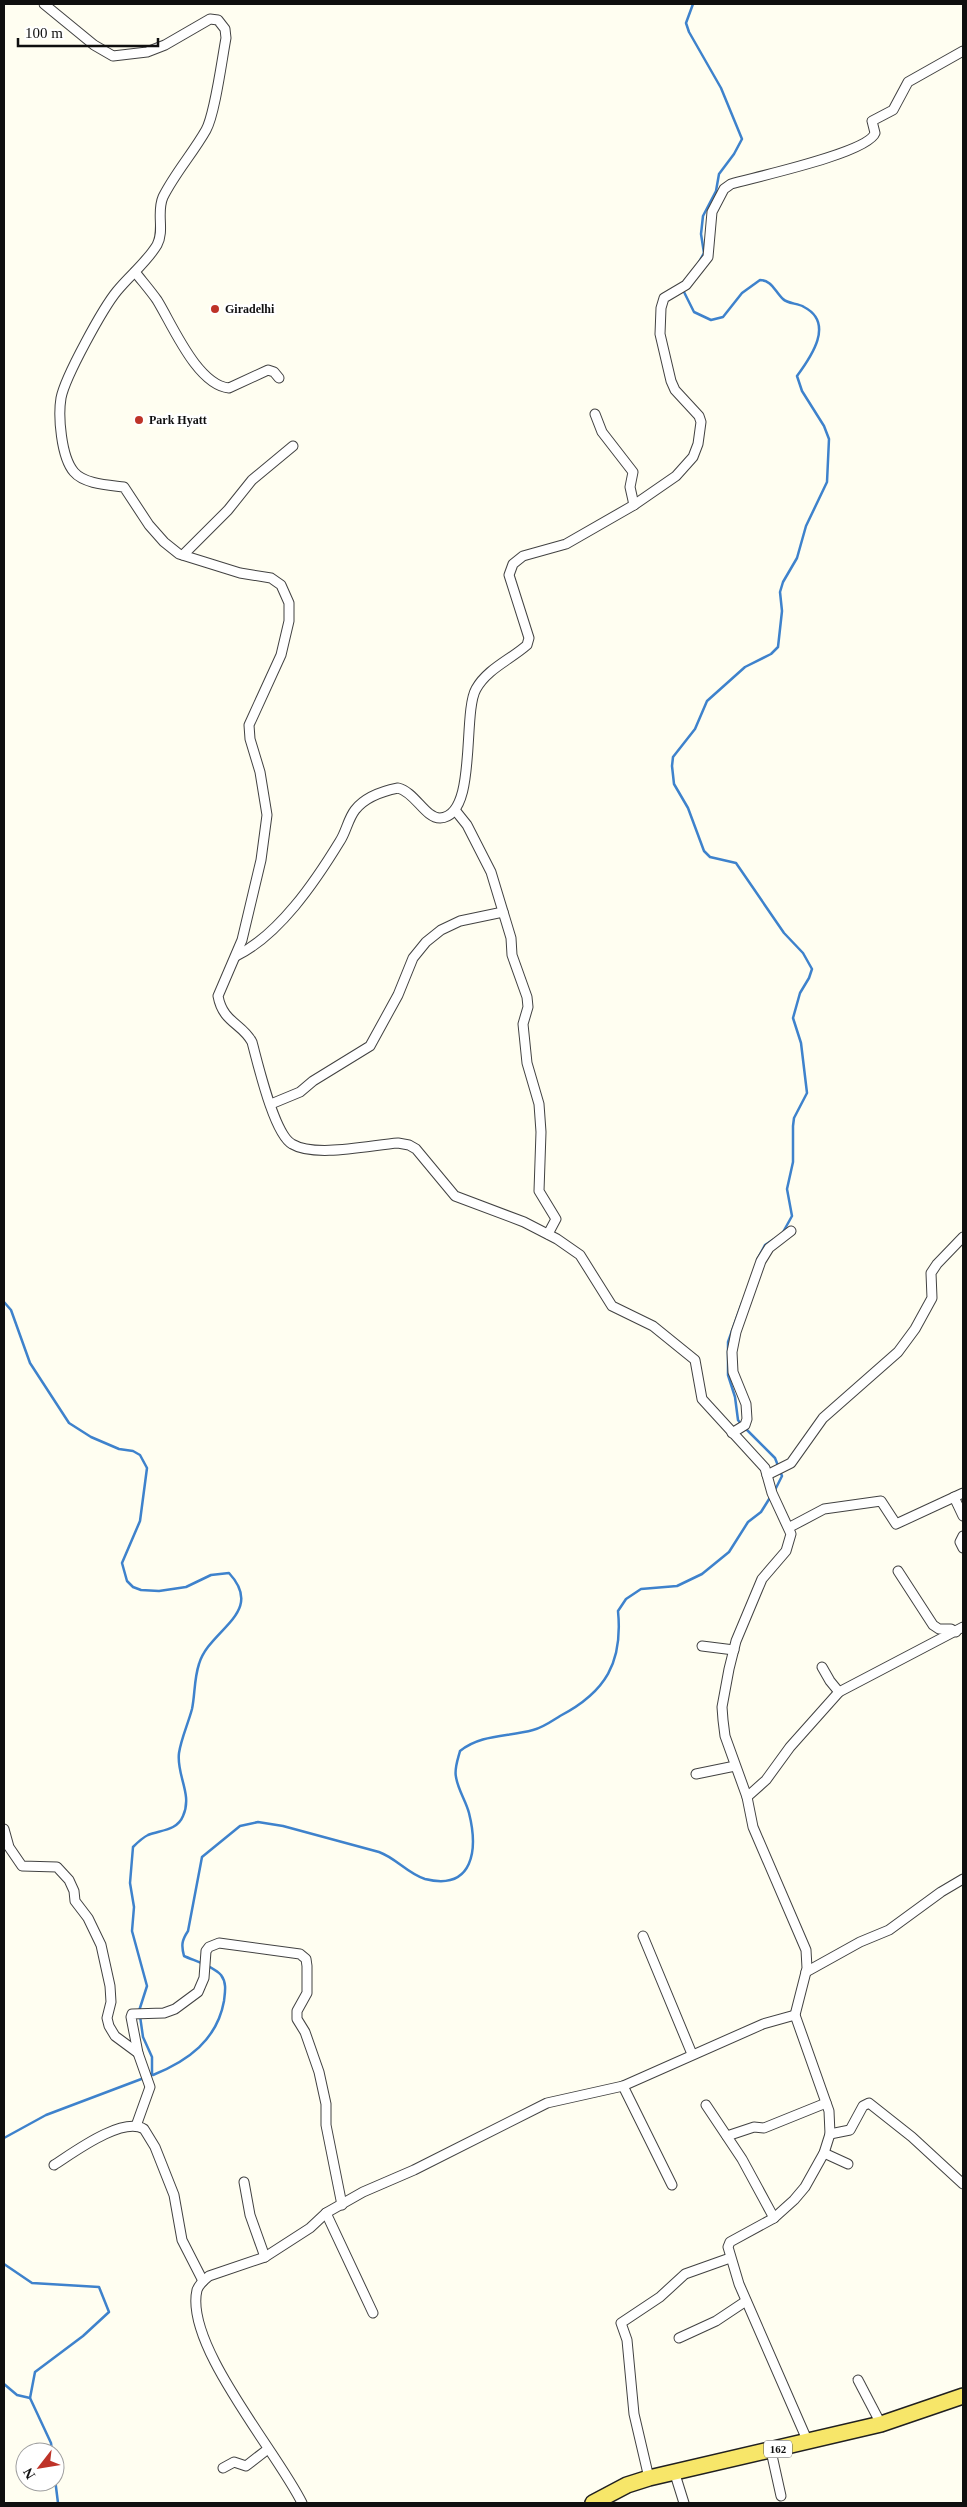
<svg xmlns="http://www.w3.org/2000/svg" width="967" height="2507" viewBox="0 0 967 2507" font-family="Georgia,serif">
<rect width="100%" height="100%" fill="#fffef1"/>
<g fill="none" stroke-linecap="round" stroke-linejoin="round">
<!-- stream -->
<g stroke="#3e82cc" stroke-width="2.5">
<path d="M693,4L686,23L689,32L721,88L742,139L734,154L719,174L716,191L703,216L701,234L704,253L699,262"/>
<path d="M683,290L694,312L711,320L723,317L742,293L760,280C772,280 775,292 783,299C788,304 798,303 804,307C835,323 811,357 797,376L802,391L824,426L829,439L827,482L806,526L797,558L783,582L780,592L782,611L778,647L771,654L745,667L707,701L695,729L673,757L672,766L674,784L688,808L704,851L710,857L736,863L784,933L803,953L812,969L809,978L800,993L793,1018L801,1043L807,1093L794,1118L793,1126V1162L787,1189L792,1216L782,1234L765,1245L757,1260"/>
<path d="M4,1302L11,1310L30,1363L69,1423L91,1437L119,1449L133,1451L140,1455L147,1468L140,1521L122,1563L127,1581L133,1587L141,1590L159,1591L186,1587L211,1575L229,1573C266,1613 209,1629 199,1664C194,1679 195,1695 192,1709C188,1724 181,1739 179,1753C176,1775 193,1794 183,1816C177,1831 160,1830 148,1835C142,1838 137,1843 133,1847L130,1883L134,1907L132,1931L147,1986L139,2011"/>
<path d="M741,1424L738,1420L735,1397L728,1375V1342L742,1303"/>
<path d="M745,1428L775,1458L782,1476L774,1492"/>
<path d="M140,2016L143,2037L152,2057V2075"/>
<path d="M153,2075C188,2061 217,2040 224,2001C225,1992 227,1983 221,1975C213,1966 195,1961 184,1956C181,1945 182,1940 188,1931L202,1857L240,1826L258,1822L283,1826L379,1852C396,1858 408,1874 425,1879C474,1891 478,1849 469,1813C466,1801 458,1790 456,1777C454,1769 458,1759 460,1751C481,1734 508,1737 533,1730C542,1728 552,1721 560,1716C606,1692 623,1662 618,1611L626,1599L641,1589L677,1586L702,1574L729,1552L748,1522L761,1512L771,1496"/>
<path d="M4,2138L46,2115L144,2078"/>
<path d="M4,2264L32,2283L99,2287L109,2312L83,2336L35,2372L30,2398L51,2443L52,2452"/>
<path d="M4,2384L17,2395L30,2398"/>
<path d="M55,2479L58,2503"/>
</g>
<!-- minor casing -->
<g stroke="#424242" stroke-width="11">
<g id="minor">
<path d="M44,4L94,45L113,56L147,52L165,45L210,19L218,20L225,29L226,38C222,59 215,114 206,130C193,153 175,173 163,197C156,213 165,230 157,245C146,263 130,275 117,291C103,308 65,377 61,398C58,416 61,457 74,472C84,484 109,485 124,487L149,525L164,542L179,554L240,573L271,578L281,585L289,603V621L281,655L249,725L250,739L260,772L267,815L261,860L242,940L218,996C223,1023 242,1023 252,1042C258,1064 274,1134 292,1144C315,1158 371,1145 398,1143L409,1145L416,1149L455,1196L524,1222L557,1239L580,1255L612,1306L653,1326L695,1360L702,1399L765,1468L772,1493L791,1534L786,1551L762,1579L736,1641L729,1669L722,1707L723,1720L725,1736L747,1797L753,1827L806,1950L807,1968L795,2015L829,2111L830,2134L824,2153L805,2187L794,2200L774,2218L730,2242L728,2247L739,2284L808,2442"/>
<path d="M135,272C142,281 150,290 157,300C172,324 197,385 229,388L268,370L274,372L279,378"/>
<path d="M595,414L602,432L633,472L630,487L634,505"/>
<path d="M183,555L228,510L252,480L293,446"/>
<path d="M455,810L467,825L491,872L511,938L512,955L527,997L528,1007L523,1024L527,1063L539,1104L541,1132L539,1191L556,1219L548,1234"/>
<path d="M236,956C279,935 315,882 340,841C346,832 348,819 355,810C365,797 383,791 398,788C415,792 425,818 440,818C478,816 462,714 476,689C487,669 510,660 527,645L529,638L509,575L513,564L523,556L566,544L634,505L676,476L693,457L698,444L701,422L699,416L675,390L671,381L660,334L661,308L664,298L686,285L708,257L712,212L724,189L731,184C755,177 868,153 875,133L872,121L893,110L908,82L963,51"/>
<path d="M271,1104L300,1092L313,1081L370,1046L398,995L413,958L426,942L441,930L460,921L503,912"/>
<path d="M732,1433L745,1425L747,1419L746,1404L733,1372L732,1352L736,1332L761,1261L769,1248L791,1231"/>
<path d="M767,1475L791,1463L823,1418L898,1352L915,1329L932,1298L931,1273L937,1264L963,1237"/>
<path d="M954,1497L963,1516"/>
<path d="M790,1527L824,1509L881,1501L896,1524L963,1493"/>
<path d="M963,1536L960,1542L963,1548"/>
<path d="M898,1571L933,1625L939,1629H951L956,1632"/>
<path d="M702,1646L734,1650"/>
<path d="M822,1667L830,1681L839,1692"/>
<path d="M696,1774L735,1766"/>
<path d="M747,1797L766,1780L790,1747L839,1692L963,1627"/>
<path d="M4,1829L9,1847L22,1866L57,1867L69,1880L74,1891L75,1901L88,1918L101,1945L110,1986L111,2002L107,2018L109,2026L115,2036L138,2053"/>
<path d="M643,1936L692,2054"/>
<path d="M806,1972L860,1942L889,1930L941,1892L963,1879"/>
<path d="M623,2086L672,2185"/>
<path d="M706,2105L742,2159L774,2218"/>
<path d="M136,2126L150,2087L138,2053L131,2017L132,2014L164,2013L175,2009L198,1992L204,1978L206,1951L209,1947L219,1943L300,1954L306,1959L307,1966V1993L297,2011V2019L305,2032L319,2072L326,2104V2125L342,2205"/>
<path d="M830,2134L850,2130L863,2106L869,2103L912,2137L963,2184"/>
<path d="M727,2136L754,2127L764,2128L826,2103"/>
<path d="M824,2153L848,2164"/>
<path d="M54,2165C73,2153 122,2116 144,2129L155,2147L174,2195L182,2240L203,2281"/>
<path d="M244,2182L250,2215L265,2257"/>
<path d="M326,2213L373,2313"/>
<path d="M679,2338L716,2321L746,2301"/>
<path d="M858,2380L881,2424"/>
<path d="M771,2451L781,2496"/>
<path d="M223,2468L234,2462L246,2466L268,2449"/>
<path d="M674,2471L684,2503"/>
<path d="M649,2478L634,2414L627,2340L621,2323L660,2297L685,2274L730,2258"/>
<path d="M302,2503C278,2453 184,2345 197,2290C199,2284 204,2280 209,2276L265,2257L310,2228L326,2213L363,2192L414,2170L547,2103L623,2086L763,2024L795,2015"/>
</g>
</g>
<!-- primary casing -->
<g stroke="#202020" stroke-width="18">
<path id="primary" d="M593,2503L627,2485L649,2478L881,2424L963,2396"/>
</g>
<!-- minor -->
<use href="#minor" stroke="#fff" stroke-width="9"/>
<!-- primary -->
<use href="#primary" stroke="#f7e669" stroke-width="15"/>
</g>
<!-- markers -->
<g fill="#be3328" stroke="#fff" stroke-width="2">
<circle cx="215" cy="309" r="5"/>
<circle cx="139" cy="420" r="5"/>
</g>
<g text-anchor="middle" stroke-width="5" stroke-linejoin="round" paint-order="stroke">
<!-- shield labels -->
<rect fill="#fff" stroke="#575757" stroke-width="1" x="764" y="2440.5" width="28" height="17" rx="4"/>
<g font-size="11" font-weight="bold" fill="#0f0f0f">
<text x="778" y="2453">162</text>
</g>
<!-- poi labels -->
<g font-size="12" font-weight="bold" fill="#0f0f0f" stroke="#fff" text-anchor="start">
<text x="225" y="313">Giradelhi</text>
<text x="149" y="424">Park Hyatt</text>
</g>
</g>
<!-- border -->
<rect width="967" height="2507" fill="none" stroke="#0f0f0f" stroke-width="10"/>
<!-- north arrow -->
<g transform="translate(40 2467) rotate(239)"><circle r="24" fill="#ffffff" stroke="#9f9f9f"/>
<path d="M0-4L9 19L0 12L-9 19Z" fill="#be3328"/>
<text y="-8" font-size="14" font-weight="bold" text-anchor="middle" fill="#0f0f0f">N</text>
</g>
<!-- scale -->
<path d="M18 38v8h140v-8" fill="none" stroke="#0f0f0f" stroke-width="2.5"/>
<text x="25" y="38" font-size="15" fill="#0f0f0f" stroke="#ffffff" stroke-width="4" paint-order="stroke">100 m</text>
</svg>
